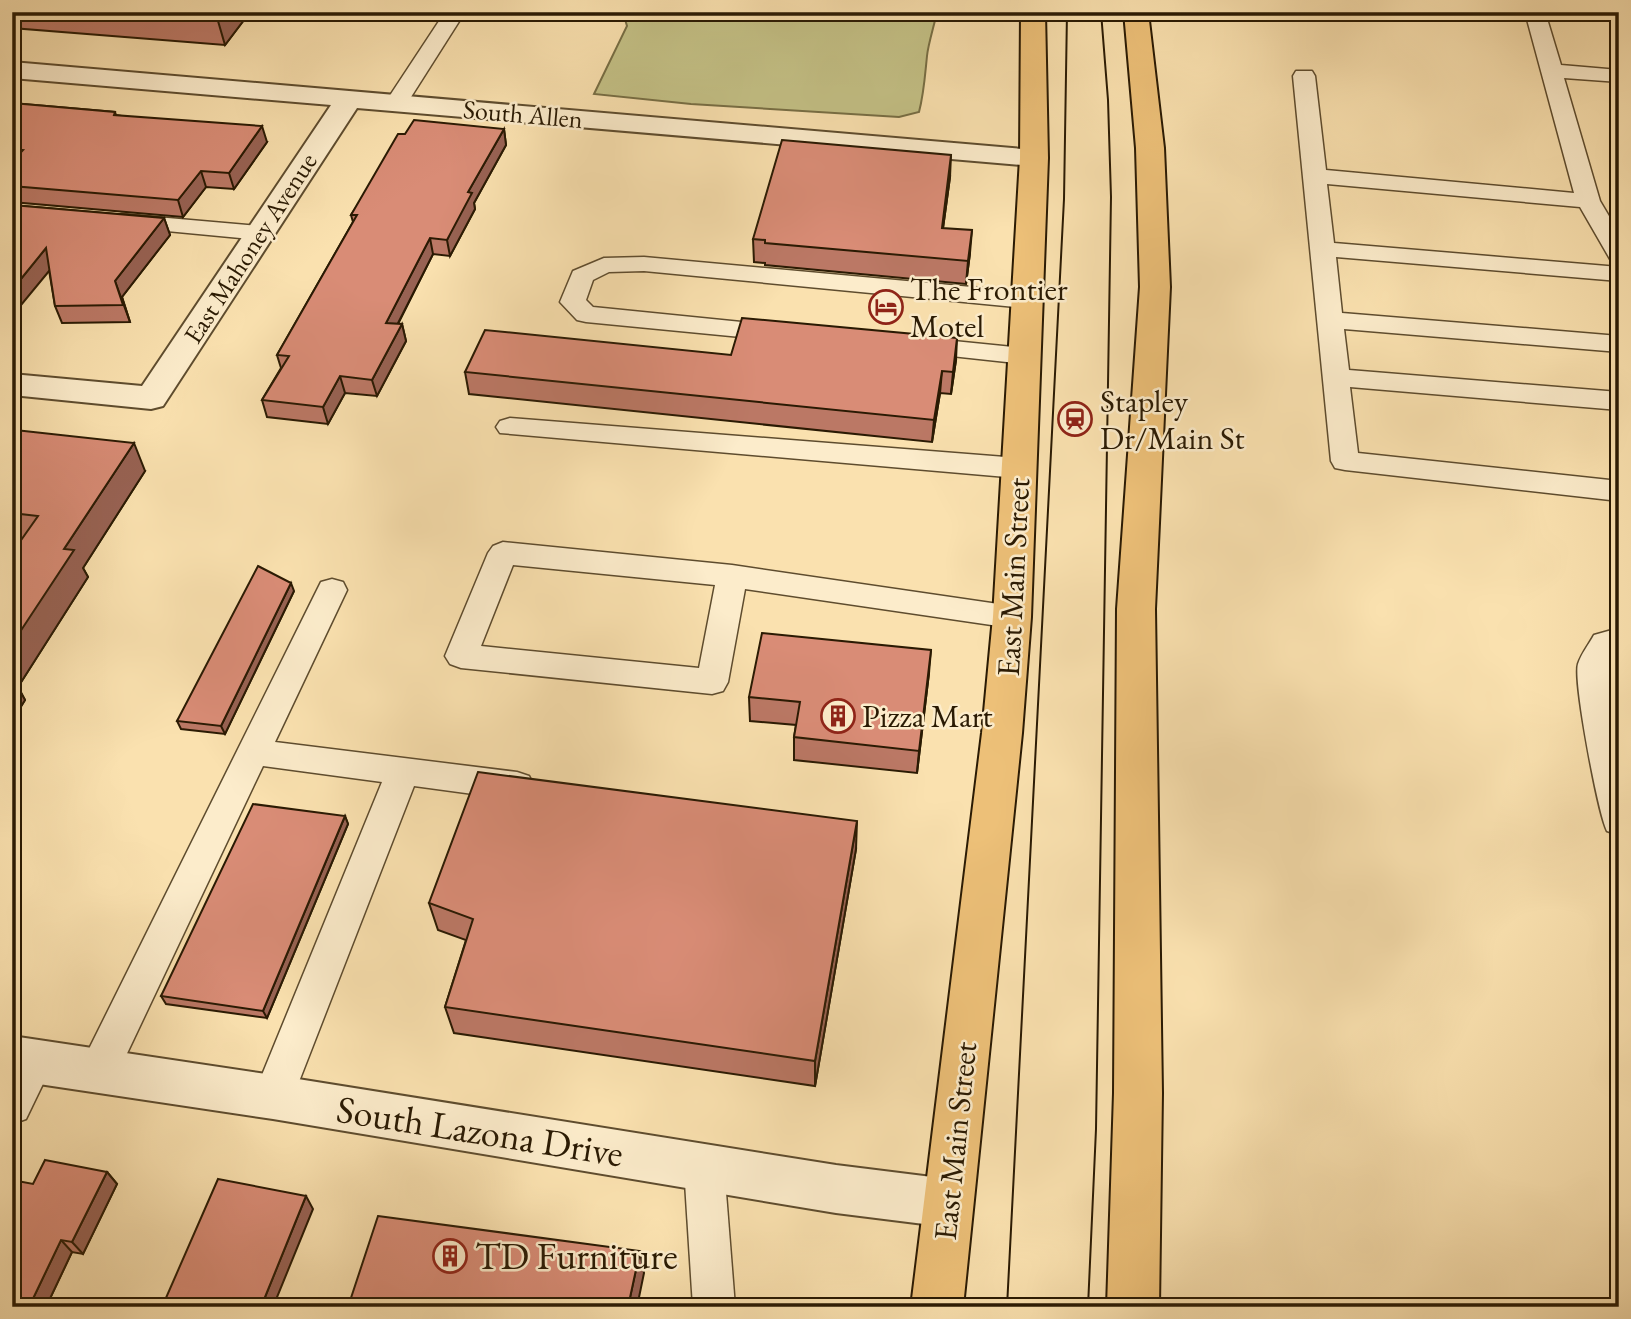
<svg xmlns="http://www.w3.org/2000/svg" width="1631" height="1319" viewBox="0 0 1631 1319" font-family="'EB Garamond',serif">
<rect width="100%" height="100%" fill="#fae1af"/>
<filter id="stains"><feTurbulence type="fractalNoise" baseFrequency=".00286" numOctaves="4"/><feColorMatrix values="0 0 0 0 .2 0 0 0 0 .09 0 0 0 0 .02 0 0 0 .5 -.17"/></filter>
<radialGradient id="worn" r=".72"><stop offset=".6" stop-color="#630" stop-opacity="0"/><stop offset="1" stop-color="#630" stop-opacity=".3"/></radialGradient>
<!-- green -->
<path fill="#c4c186" stroke="#776e44" stroke-width="2" d="M619,12H937C934,26 928,45 927,56C925,75 924,93 919,112L899,117L691,104L594,94L627,26L624,16Z"/>
<g fill="none" stroke-linecap="round" stroke-linejoin="round">
<!-- lane casing -->
<g stroke="#5e4c2e" stroke-width="3">
<g id="lane">
<path d="M445,12H465L404,108H388L385,103Z"/>
<path d="M1525,12H1545L1561,65L1619,70V82L1564,78L1600,201L1619,233V261L1610,259L1580,207L1327,184L1334,243L1619,267V281L1336,257L1342,313L1619,336V352L1344,329L1349,370L1619,392V410L1350,387L1358,453L1619,481V501L1345,470L1335,468L1331,461L1293,76L1296,71H1312L1315,76L1326,170L1574,193Z"/>
<path d="M122,214L260,226L269,228L272,233L269,238L260,240L114,226L110,221L114,216Z"/>
<path d="M644,257L1027,292L1036,295L1040,300L1036,305L1027,308L644,271L609,272L593,280L586,300L593,307L791,327L795,333L791,339L782,341L586,322L577,320L560,302L573,271L604,258Z"/>
<path d="M914,337L1024,348L1033,350L1037,356L1033,362L1024,364L905,351L901,345L905,339Z"/>
<path d="M510,418L1019,458L1029,461L1033,468L1029,475L1019,478L500,433L496,427L500,421Z"/>
<path d="M503,542L732,565L1012,606L1023,609L1027,617L1023,625L1012,628L745,589L728,682L723,691L712,694L461,668L450,664L445,656L488,553L493,546ZM513,565L715,585L699,668L481,646Z"/>
<path d="M332,579L343,582L347,590L275,742L517,772L529,776L534,786L529,796L517,800L414,786L293,1097L287,1110L273,1115L259,1110L253,1097L382,782L263,766L113,1083L99,1088L85,1083L80,1070L85,1057L317,590L321,582Z"/>
<path d="M1619,628V652H1616L1609,665L1619,732V835L1607,831C1598,813 1573,680 1578,664C1581,654 1589,644 1594,635Z"/>
<path d="M35,1043L49,1049L54,1061L26,1119L12,1124V1066L21,1049Z"/>
<path d="M704,1148L718,1153L724,1167L735,1307H693L684,1167L690,1153Z"/>
</g>
</g>
<!-- street casing -->
<g stroke="#5e4c2e" stroke-width="4">
<g id="street">
<path d="M12,62L1034,150L1044,152L1048,158L1044,164L1034,166L357,108L163,406L151,409L12,395V374L142,386L331,105L12,78Z"/>
<path d="M12,1036L273,1075L836,1165L948,1179L966,1186L973,1203L966,1220L948,1227L836,1213L273,1119L12,1080Z"/>
</g>
</g>
<!-- primary casing -->
<g stroke="#2a1a03" stroke-width="4">
<g id="primary">
<path d="M1021,12H1045L1048,158L1031,617L1022,733L963,1307H911L982,733L993,617L1020,158Z"/>
<path d="M1124,12H1148L1164,148L1170,287L1155,609L1162,1093L1159,1307H1107L1114,1093L1117,609L1140,287L1136,148Z"/>
</g>
</g>
<!-- lane -->
<use href="#lane" fill="#fceccb" fill-rule="evenodd"/>
<!-- street -->
<use href="#street" fill="#fceccb" fill-rule="evenodd"/>
<!-- primary -->
<use href="#primary" fill="#edc078" fill-rule="evenodd"/>
<!-- tram -->
<g stroke="#2a1a03" stroke-width="2">
<path d="M1007,1307L1064,199L1067,12"/>
<path d="M1088,1307L1096,1129L1111,197L1108,100L1101,12"/>
</g>
</g>
<!-- wall -->
<g fill="#bb7865" stroke="#2a1a03" stroke-width="2">
<path d="M12,12H250L225,45L12,28Z"/>
<path d="M12,103L115,112L116,115L267,142L234,189L206,187L183,217L12,202Z"/>
<path d="M504,129L506,145L474,203L475,209L450,256L433,254L398,324H402L406,341L377,396L345,393L328,424L267,417L262,400L281,368L277,355L353,222L351,215L405,134Z"/>
<path d="M950,177L943,228L970,253L966,284L765,265V263L754,262L753,239Z"/>
<path d="M12,205L164,218L170,235L122,297L130,322L62,323L55,306L49,270Z"/>
<path d="M731,355L956,360L951,394L940,393L932,442L469,394L465,372Z"/>
<path d="M12,434L145,471L83,568L88,577L18,687L25,700L12,721V553L21,540L12,539Z"/>
<path d="M294,591L225,734L181,729L177,721Z"/>
<path d="M929,673L917,773L794,760V737L796,725L750,721L749,697Z"/>
<path d="M345,816L348,824L267,1018L166,1004L161,996Z"/>
<path d="M856,849L815,1086L454,1033L445,1007L466,940L438,930L429,903Z"/>
<path d="M107,1172L117,1184L83,1254L72,1252L46,1307H12L33,1184Z"/>
</g>
<!-- shaded-wall -->
<g fill="#986253" stroke="#2a1a03" stroke-width="2">
<path d="M217,12H250L225,45L216,14Z"/>
<path d="M262,126L267,142L234,189L229,173Z"/>
<path d="M504,129L506,145L474,203L475,209L450,256L447,240L468,192Z"/>
<path d="M951,155L950,177L940,250L942,228Z"/>
<path d="M201,171L206,187L183,217L178,200Z"/>
<path d="M164,218L170,235L122,297L130,322L115,281Z"/>
<path d="M972,230L970,253L966,284L968,261Z"/>
<path d="M430,238L433,254L390,339L386,323Z"/>
<path d="M46,248L54,265L12,316V290Z"/>
<path d="M402,324L406,341L377,396L372,380Z"/>
<path d="M957,338L956,360L951,394L953,372Z"/>
<path d="M942,371L940,393L932,442L934,420Z"/>
<path d="M340,376L345,393L328,424L323,407Z"/>
<path d="M134,443L145,471L83,568L88,577L18,687L25,700L12,721V644L64,549Z"/>
<path d="M291,583L294,591L225,734L221,726Z"/>
<path d="M931,650L929,673L917,773L919,751Z"/>
<path d="M345,816L348,824L267,1018L263,1011Z"/>
<path d="M857,821L856,849L815,1086V1061Z"/>
<path d="M107,1172L117,1184L83,1254L72,1242Z"/>
<path d="M306,1196L313,1209L273,1307H261Z"/>
<path d="M61,1240L72,1252L46,1307H29Z"/>
<path d="M640,1251L644,1273L637,1307H628Z"/>
</g>
<!-- building -->
<g fill="#d98c76" stroke="#2a1a03" stroke-width="2">
<path d="M12,103L115,112L114,115L262,126L229,173L201,171L178,200L12,186V162L23,150L12,149Z"/>
<path d="M414,120L504,129L468,192L472,193L447,240L430,238L386,323L402,324L372,380L340,376L323,407L262,400L289,356L277,355L357,215H351L398,134H405Z"/>
<path d="M782,140L951,155L942,228L972,230L968,261L765,243V240L753,239Z"/>
<path d="M12,205L164,218L115,281L123,305L55,306L46,248L12,290Z"/>
<path d="M742,318L957,338L953,372L942,371L934,420L465,372L485,330L731,355Z"/>
<path d="M15,430L134,443L64,549L74,550L12,644V553L38,516L12,513V434Z"/>
<path d="M258,566L291,583L221,726L177,721Z"/>
<path d="M762,633L931,650L919,751L794,737L800,702L749,697Z"/>
<path d="M478,772L857,821L815,1061L445,1007L473,919L429,903Z"/>
<path d="M253,804L345,816L263,1011L161,996Z"/>
<path d="M45,1160L107,1172L72,1242L61,1240L29,1307H12V1180L33,1184Z"/>
<path d="M218,1179L306,1196L261,1307H162Z"/>
<path d="M378,1216L640,1251L628,1307H348Z"/>
</g>
<!-- icons -->
<defs>
<g id="hotel-ring" transform="scale(1.75)"><circle r="9.5" fill="#fceccb" stroke="#8f2418" stroke-width="1.5"/><path d="M-6-4.5h1.5V1H6V5H4.5V3h-9V5H-6ZM-4 0a1.8 1.8 0 1 1 3.6 0ZM.5 0V-2.5h3Q6-2.5 6 0Z" fill="#8f2418"/></g>
<g id="station-ring" transform="scale(1.75)"><circle r="9.5" fill="#fceccb" stroke="#8f2418" stroke-width="1.5"/><path d="M-3-6H3Q5-6 5-4V2Q5 4 3 4L4.5 6H3L1.5 4h-3L-3 6H-4.5L-3 4Q-5 4-5 2V-4Q-5-6-3-6ZM-3.5-4v3h7v-3ZM-3.5 1v1.5H-2V1ZM2 1v1.5H3.5V1Z" fill="#8f2418"/></g>
<g id="building-ring" transform="scale(1.75)"><circle r="9.5" fill="#fceccb" stroke="#8f2418" stroke-width="1.5"/><path d="M-4-6H4V6H1V3H-1V6H-4ZM-2.5-4.3h1.7v1.8h-1.7ZM.8-4.3h1.7v1.8H.8ZM-2.5-1h1.7V.8h-1.7ZM.8-1h1.7V.8H.8Z" fill="#8f2418"/></g>
</defs>
<g fill-rule="evenodd">
<use href="#hotel-ring" x="886" y="307"/>
<use href="#station-ring" x="1075" y="419"/>
<use href="#building-ring" x="838" y="716"/>
<use href="#building-ring" x="450" y="1256"/>
</g>
<g text-anchor="middle" stroke-width="5" stroke-linejoin="round" paint-order="stroke">
<!-- far-street labels -->
<g font-size="26" fill="#2a1a03" stroke="#fceccb">
<text transform="translate(523 114) rotate(5)" y="9">South Allen</text>
<text transform="translate(250 248) rotate(-57)" y="9">East Mahoney Avenue</text>
</g>
<!-- poi labels -->
<g font-size="32" fill="#2a1a03" stroke="#fceccb" text-anchor="start">
<text x="910" y="300">The Frontier<tspan x="910" dy="37">Motel</tspan></text>
<text x="1100" y="412">Stapley<tspan x="1100" dy="37">Dr/Main St</tspan></text>
<text x="862" y="727">Pizza Mart</text>
</g>
<!-- street labels -->
<g font-size="32" fill="#2a1a03" stroke="#fceccb">
<text transform="translate(1013 577) rotate(-87)" y="11">East Main Street</text>
<text transform="translate(955 1141) rotate(-84)" y="11">East Main Street</text>
</g>
<!-- near-street labels -->
<g font-size="38" fill="#2a1a03" stroke="#fceccb">
<text transform="translate(480 1131) rotate(9)" y="13">South Lazona Drive</text>
</g>
<!-- near-poi labels -->
<g font-size="38" fill="#2a1a03" stroke="#fceccb" text-anchor="start">
<text x="475" y="1269">TD Furniture</text>
</g>
</g>
<!-- margin -->
<rect width="1631" height="1319" fill="none" stroke="#fae1af" stroke-width="42"/>
<rect x="14" y="14" width="1603" height="1291" fill="none" stroke="#2a1a03" stroke-width="3.5"/>
<rect x="21" y="21" width="1589" height="1277" fill="none" stroke="#2a1a03" stroke-width="2"/>
<rect width="100%" height="100%" filter="url(#stains)"/>
<rect width="100%" height="100%" fill="url(#worn)"/>
</svg>
